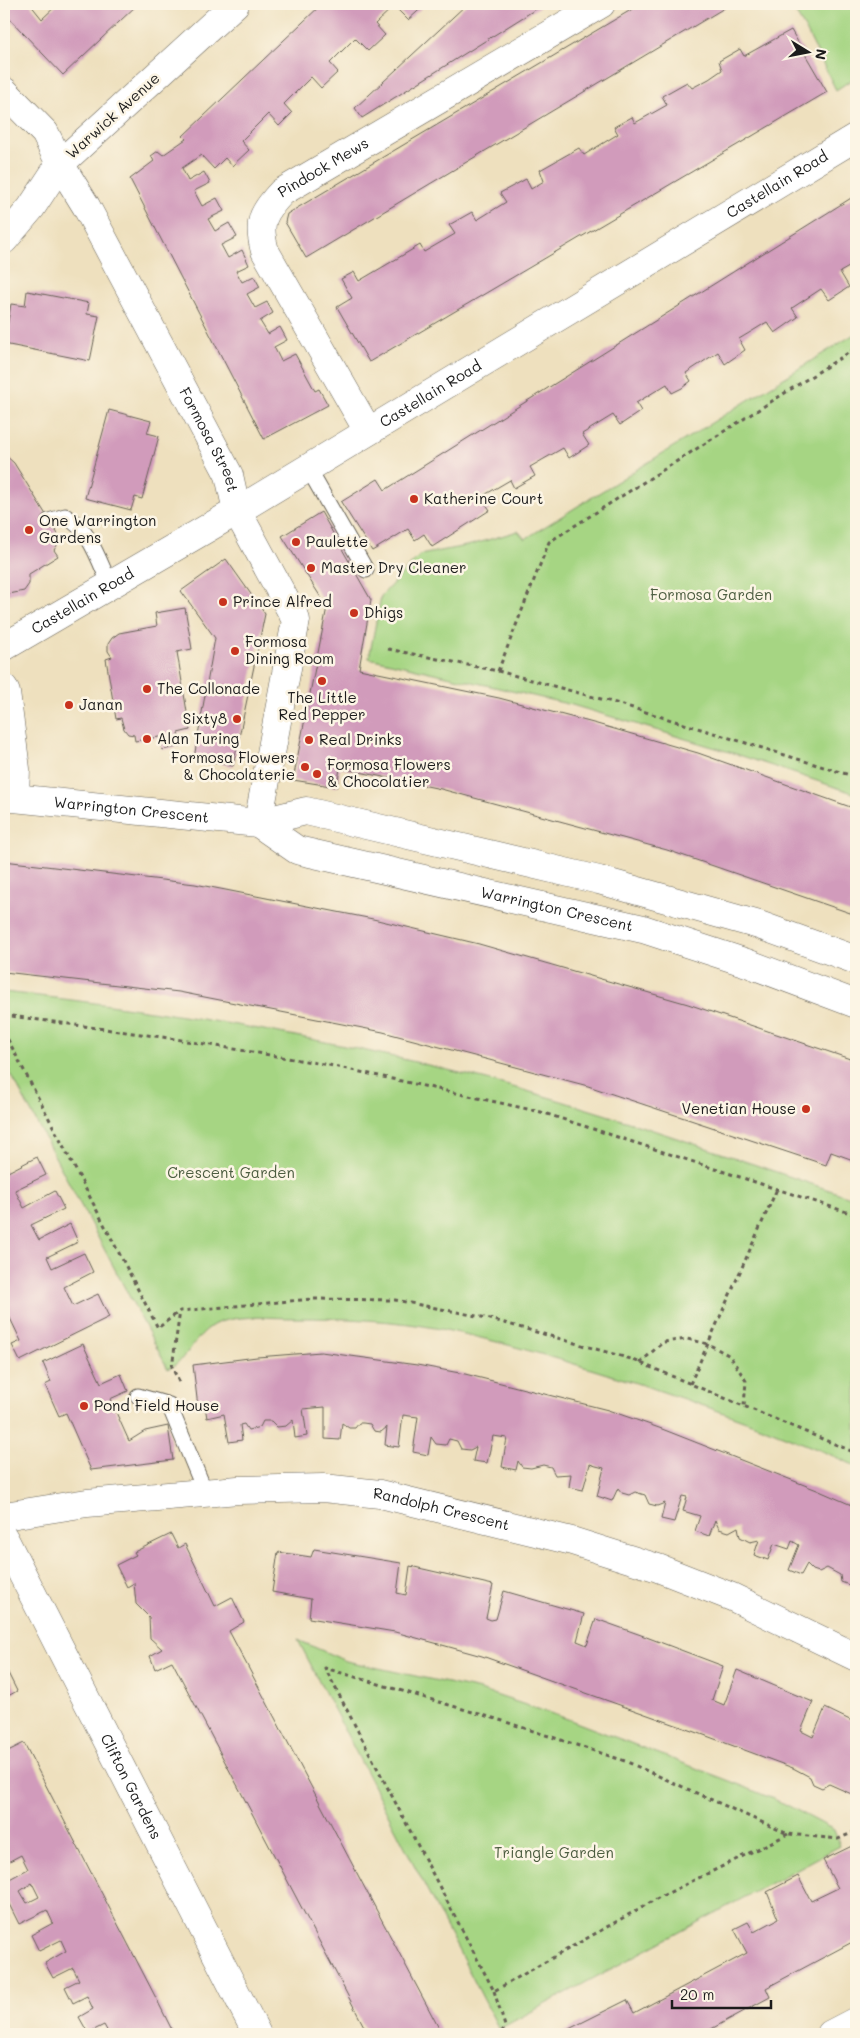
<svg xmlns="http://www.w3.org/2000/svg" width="860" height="2038" viewBox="0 0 860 2038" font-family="Mali,sans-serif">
<rect width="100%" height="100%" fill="#fcf5e5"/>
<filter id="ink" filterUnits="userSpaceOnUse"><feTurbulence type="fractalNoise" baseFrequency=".02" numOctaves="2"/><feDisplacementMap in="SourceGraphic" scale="10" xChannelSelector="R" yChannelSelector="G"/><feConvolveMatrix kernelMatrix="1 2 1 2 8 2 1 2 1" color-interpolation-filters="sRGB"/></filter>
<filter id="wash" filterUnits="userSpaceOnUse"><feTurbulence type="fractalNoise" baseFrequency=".0096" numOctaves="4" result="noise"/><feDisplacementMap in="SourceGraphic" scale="20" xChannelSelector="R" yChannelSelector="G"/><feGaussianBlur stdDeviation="1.12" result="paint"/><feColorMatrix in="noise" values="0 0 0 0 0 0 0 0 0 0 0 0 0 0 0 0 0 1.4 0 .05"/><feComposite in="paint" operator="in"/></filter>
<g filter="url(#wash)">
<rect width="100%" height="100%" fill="#eee0be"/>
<!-- green -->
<g fill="#a6d583" stroke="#617850">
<path d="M790,4H856V77L836,90L806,30Z"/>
<path d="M856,333V794L736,754L572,705L369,658L381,596L420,555L471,545L518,531L525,539Z"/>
<path d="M4,992C178,1011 351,1042 520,1089C634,1121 745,1162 856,1199V1466C783,1433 707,1406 630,1381C568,1362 505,1342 441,1329C394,1320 343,1318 295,1318C273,1318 245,1315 223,1321C196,1328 191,1358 168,1369L4,1061Z"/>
<path d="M298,1640L346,1661L480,1690L565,1718L740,1785L785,1804L834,1830L840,1846L499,2029Z"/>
</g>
<g id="blocks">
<!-- building -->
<g fill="#d19bbb" fill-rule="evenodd">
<path d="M4,4H30L42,19L58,4H138L63,75L4,13Z"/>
<path d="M322,4H426L408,20L394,6L375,24L385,35L368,51L355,38L330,63L338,72L321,88L311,77L284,104L292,113L279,126L268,114L241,141L249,150L232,166L225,158L214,169L201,155L182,168L188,181L204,172L210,183L194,191L202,206L217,198L224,211L208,219L215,231L229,223L237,237L221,245L228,258L242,250L249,265L236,271L242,282L254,276L260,287L247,294L255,308L267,302L273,313L260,321L268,334L280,327L287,340L274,347L281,361L295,354L315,391L319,389L328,405L264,439L130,179L154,161L151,156L158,151L163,155L186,139L183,136Z"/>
<path d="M467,4H544L362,118L355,108Z"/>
<path d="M641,4H731L306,258L285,222L287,214Z"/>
<path d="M791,30L827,92L369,362L337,307L352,298L341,279L354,272L359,281L420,245L424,252L455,234L449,225L472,212L477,220L506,202L500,193L526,179L531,189L544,181L540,170L579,148L584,155L618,134L614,127L632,117L635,123L667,105L662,96L687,82L692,88L709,79L722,70L719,61L740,49L744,56Z"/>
<path d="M856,195V263L840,272L849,287L829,300L821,289L792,308L798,317L775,333L767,322L754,330L739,339L745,350L725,364L718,352L686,373L691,381L682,388L672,393L667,384L636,403L641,411L620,425L613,415L582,434L589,445L569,458L563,448L530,467L535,476L514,488L510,480L481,497L490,510L432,547L424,534L415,540L408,529L372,551L341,502L378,479L385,490Z"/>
<path d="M27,291L89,303L87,314L99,316L90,361L4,344L11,304L25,306Z"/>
<path d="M109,410L151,421L147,433L159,436L142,499L135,497L131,510L85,498Z"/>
<path d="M4,454L14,463L61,539L54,550L58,556L29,574V584L24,591L4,595Z"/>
<path d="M321,512L371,600L359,669L499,698L597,724L698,753L856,809V915L667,850L441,789L340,768L337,787L293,780L327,607L282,536Z"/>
<path d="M226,559L265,614L233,766L194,758L215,638L181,591Z"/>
<path d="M185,608L192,649L177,652L190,730L178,733L181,746L162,750L159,737L135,741L134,735L128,734L124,729L121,718L116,719L106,659L112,657L108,651V644L112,638L119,633L157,626L155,613Z"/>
<path d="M4,861L195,884L373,919L479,944L688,1004L856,1061V1161L831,1152L826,1165L588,1086L383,1032L179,992L4,972Z"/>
<path d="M37,1157L46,1175L15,1190L24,1208L55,1191L64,1209L31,1225L39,1240L70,1224L78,1242L47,1257L52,1268L84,1253L93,1272L64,1287L73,1306L98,1294L109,1317L20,1361L12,1345L21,1341L8,1314L4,1316V1168L6,1173Z"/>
<path d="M83,1344L101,1383L121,1374L128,1391L110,1399L129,1441L145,1431L168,1426L173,1460L91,1470L66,1413L59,1416L45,1385L51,1382L43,1363Z"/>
<path d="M321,1352L417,1365L465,1374L608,1410L662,1429L817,1490L856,1507V1584L849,1585L841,1582L840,1575L827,1568L819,1572L813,1570L807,1564L801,1575L789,1570L799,1545L792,1541L789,1549L774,1544L768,1560L754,1555L759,1540L750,1542L740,1537L738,1527L729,1532L719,1529L715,1520L709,1536L695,1531L700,1516L683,1511L687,1497L682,1496L674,1522L661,1519L665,1503L657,1506L649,1504L645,1495L635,1492L629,1495L622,1493L618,1488L612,1501L597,1496L604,1468L596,1466L590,1464L583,1490L569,1487L571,1474L555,1475L551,1467L543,1465L531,1468L522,1467L518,1461L516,1470L502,1467L507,1438L493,1436L487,1463L473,1461L476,1447L470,1450L461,1449L457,1441L449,1439L446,1445L436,1444L431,1437L428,1455L413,1452L418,1417L410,1416L403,1415L399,1447L385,1445L387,1427L381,1432L374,1431L370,1424L363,1423H359L355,1428H349L342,1423L340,1440L325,1439V1407L303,1409L307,1436L295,1438L293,1420L286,1426L277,1427L271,1421H263L260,1427L248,1430L244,1424L240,1425L242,1440L229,1442L224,1414L207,1418L205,1406L198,1407L193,1365L257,1357Z"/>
<path d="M171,1534L178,1548L185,1544L215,1606L232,1597L244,1622L229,1631L442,2034H368L172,1661L155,1669L150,1656L162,1649L150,1638L149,1617L136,1604L134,1583L127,1587L116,1565L136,1555L134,1552Z"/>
<path d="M314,1549L401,1563L397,1593L406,1595L410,1566L493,1585L486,1618L491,1620L496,1619L504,1591L584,1614L577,1641L587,1645L596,1619L641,1635L723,1666L712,1700L724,1705L737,1670L813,1702L801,1731L813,1737L825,1708L856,1723V1796L829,1784L822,1788L813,1784L810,1777L793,1768L704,1735L482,1656L395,1632L309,1618L311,1599L272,1592L278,1552L311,1557Z"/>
<path d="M4,1665L17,1691L8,1696L7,1701L4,1703Z"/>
<path d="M24,1743L156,1998L174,2034H109L104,2025L88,2033L79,2017L93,2009L87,1996L73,2003L65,1987L79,1980L73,1968L53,1978L45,1963L66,1951L61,1940L39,1951L31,1935L53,1923L47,1910L19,1924L6,1898L4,1900V1882L28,1869L21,1855L4,1864V1753ZM32,1883L39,1897L27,1903L20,1891Z"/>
<path d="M856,1844V1940L766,1988L770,1997L702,2034H559L627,2000L634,2013L747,1953L734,1929L748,1922L754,1932L778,1919L767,1892L798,1876L811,1901L838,1888L823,1860Z"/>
</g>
</g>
</g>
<g filter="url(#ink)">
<use href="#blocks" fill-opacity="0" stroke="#666155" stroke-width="1"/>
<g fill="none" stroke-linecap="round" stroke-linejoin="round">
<!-- lane casing -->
<g stroke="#666155" stroke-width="17">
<g id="lane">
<path d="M308,468L366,570"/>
<path d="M49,521L65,516C90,529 99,561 110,585"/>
<path d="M138,1396L169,1405L206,1494"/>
</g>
</g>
<!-- street casing -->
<g stroke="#666155" stroke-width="29">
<g id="street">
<path id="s1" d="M235,4L60,164L86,206L229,475L237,511L296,620L258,823"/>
<path id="s2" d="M368,431L265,251C257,223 262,213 282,192L601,4"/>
<path id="s3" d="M4,647L237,511L856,137"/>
<path d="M4,688L6,693L16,769L15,797"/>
<path id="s4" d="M4,1516L87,1503L238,1490L323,1488L380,1494L572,1541L658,1568L732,1597L856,1657"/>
<path d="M831,2034L856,2021"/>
</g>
</g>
<!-- secondary casing -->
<g stroke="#666155" stroke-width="29">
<g id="secondary">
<path d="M4,91L45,133L60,164L31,208L4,240"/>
<path id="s5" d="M4,797L258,823L306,811L599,880L759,925L856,960"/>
<path id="s6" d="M258,823L297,850L643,929L747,963L856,1004"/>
<path id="s7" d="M4,1538L257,2034"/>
</g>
</g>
<!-- path -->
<g stroke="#666155" stroke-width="3" stroke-dasharray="4 4" stroke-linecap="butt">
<path d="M388,649L498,671L623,705L856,777"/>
<path d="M498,671L549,542L856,348"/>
<path d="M4,1015L169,1038L329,1065L541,1112L856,1215"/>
<path d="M4,1032L158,1328L180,1311L312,1299L395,1300L487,1318L631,1359L856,1453"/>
<path d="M640,1363L663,1342L687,1339L708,1344L730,1356L746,1381L744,1406"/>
<path d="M179,1382L172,1367L180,1311"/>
<path d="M690,1384L777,1189"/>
<path d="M788,1834L658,1898L494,1991L325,1668L503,1721L625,1761L788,1834L838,1839L856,1831"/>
<path d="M494,1991L505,2026L501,2034"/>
</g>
<!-- lane -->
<use href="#lane" stroke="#fff" stroke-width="15"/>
<!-- street -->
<use href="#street" stroke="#fff" stroke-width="28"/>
<!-- secondary -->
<use href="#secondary" stroke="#fff" stroke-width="28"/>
</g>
</g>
<!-- markers -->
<g fill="#c8321e" stroke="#fcf5e5" stroke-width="2">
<circle cx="414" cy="499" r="5"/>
<circle cx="29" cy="530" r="5"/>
<circle cx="296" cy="542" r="5"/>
<circle cx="311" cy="568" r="5"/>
<circle cx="223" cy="602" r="5"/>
<circle cx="354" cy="613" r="5"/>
<circle cx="235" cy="651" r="5"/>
<circle cx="322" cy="681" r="5"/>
<circle cx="147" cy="689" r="5"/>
<circle cx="69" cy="705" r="5"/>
<circle cx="237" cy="719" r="5"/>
<circle cx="147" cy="739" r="5"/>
<circle cx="309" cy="740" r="5"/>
<circle cx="305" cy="767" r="5"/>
<circle cx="317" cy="774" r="5"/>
<circle cx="806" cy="1109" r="5"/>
<circle cx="84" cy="1406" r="5"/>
</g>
<g text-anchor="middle" stroke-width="5" stroke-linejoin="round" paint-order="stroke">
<!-- street labels -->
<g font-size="15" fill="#1c1c1c" stroke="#fcf5e5">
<text transform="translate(113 116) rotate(-42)" y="5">Warwick Avenue</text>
<text dy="5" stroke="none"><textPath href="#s2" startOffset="321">Pindock Mews</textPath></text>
<text dy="5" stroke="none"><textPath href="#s3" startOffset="901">Castellain Road</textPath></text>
<text dy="5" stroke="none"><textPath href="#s3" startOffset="496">Castellain Road</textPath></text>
<text dy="5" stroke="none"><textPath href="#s1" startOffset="551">Formosa Street</textPath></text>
<text dy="5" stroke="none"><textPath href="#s3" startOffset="91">Castellain Road</textPath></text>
<text dy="5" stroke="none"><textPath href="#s5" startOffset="128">Warrington Crescent</textPath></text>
<text dy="5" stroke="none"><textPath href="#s6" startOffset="314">Warrington Crescent</textPath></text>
<text dy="5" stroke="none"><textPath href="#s4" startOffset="441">Randolph Crescent</textPath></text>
<text dy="5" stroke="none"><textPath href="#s7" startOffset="279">Clifton Gardens</textPath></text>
</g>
<!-- poi labels -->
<g font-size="15" fill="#1c1c1c" stroke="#fcf5e5" text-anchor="start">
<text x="424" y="504">Katherine Court</text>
<text x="39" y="526">One Warrington<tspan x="39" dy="17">Gardens</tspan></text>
<text x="306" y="547">Paulette</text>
<text x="321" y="573">Master Dry Cleaner</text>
<text x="233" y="607">Prince Alfred</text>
<text x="364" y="618">Dhigs</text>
<text x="245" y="647">Formosa<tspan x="245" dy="17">Dining Room</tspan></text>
<text x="157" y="694">The Collonade</text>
<text x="322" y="703" text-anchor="middle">The Little<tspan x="322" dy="17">Red Pepper</tspan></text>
<text x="79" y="710">Janan</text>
<text x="227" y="724" text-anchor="end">Sixty8</text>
<text x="157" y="744">Alan Turing</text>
<text x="319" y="745">Real Drinks</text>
<text x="295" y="763" text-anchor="end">Formosa Flowers<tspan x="295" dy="17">&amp; Chocolaterie</tspan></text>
<text x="327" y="770">Formosa Flowers<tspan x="327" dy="17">&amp; Chocolatier</tspan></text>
<text x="796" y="1114" text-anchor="end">Venetian House</text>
<text x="94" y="1411">Pond Field House</text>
</g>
<!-- park labels -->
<g font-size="15" fill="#4c5d40" stroke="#fcf5e5">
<text x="711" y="600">Formosa Garden</text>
<text x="231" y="1178">Crescent Garden</text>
<text x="554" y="1858">Triangle Garden</text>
</g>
</g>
<!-- margin -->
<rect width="860" height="2038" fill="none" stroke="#fcf5e5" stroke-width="20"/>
<!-- north arrow -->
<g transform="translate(808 52) rotate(100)" stroke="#fcf5e5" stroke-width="4" paint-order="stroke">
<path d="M0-4L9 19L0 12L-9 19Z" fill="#1c1c1c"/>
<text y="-8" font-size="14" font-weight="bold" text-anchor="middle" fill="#1c1c1c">N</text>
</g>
<!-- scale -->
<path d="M672 2000v8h99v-8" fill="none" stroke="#1c1c1c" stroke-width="2.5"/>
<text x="680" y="2000" font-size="15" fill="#1c1c1c" stroke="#fcf5e5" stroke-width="4" paint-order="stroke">20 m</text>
</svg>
